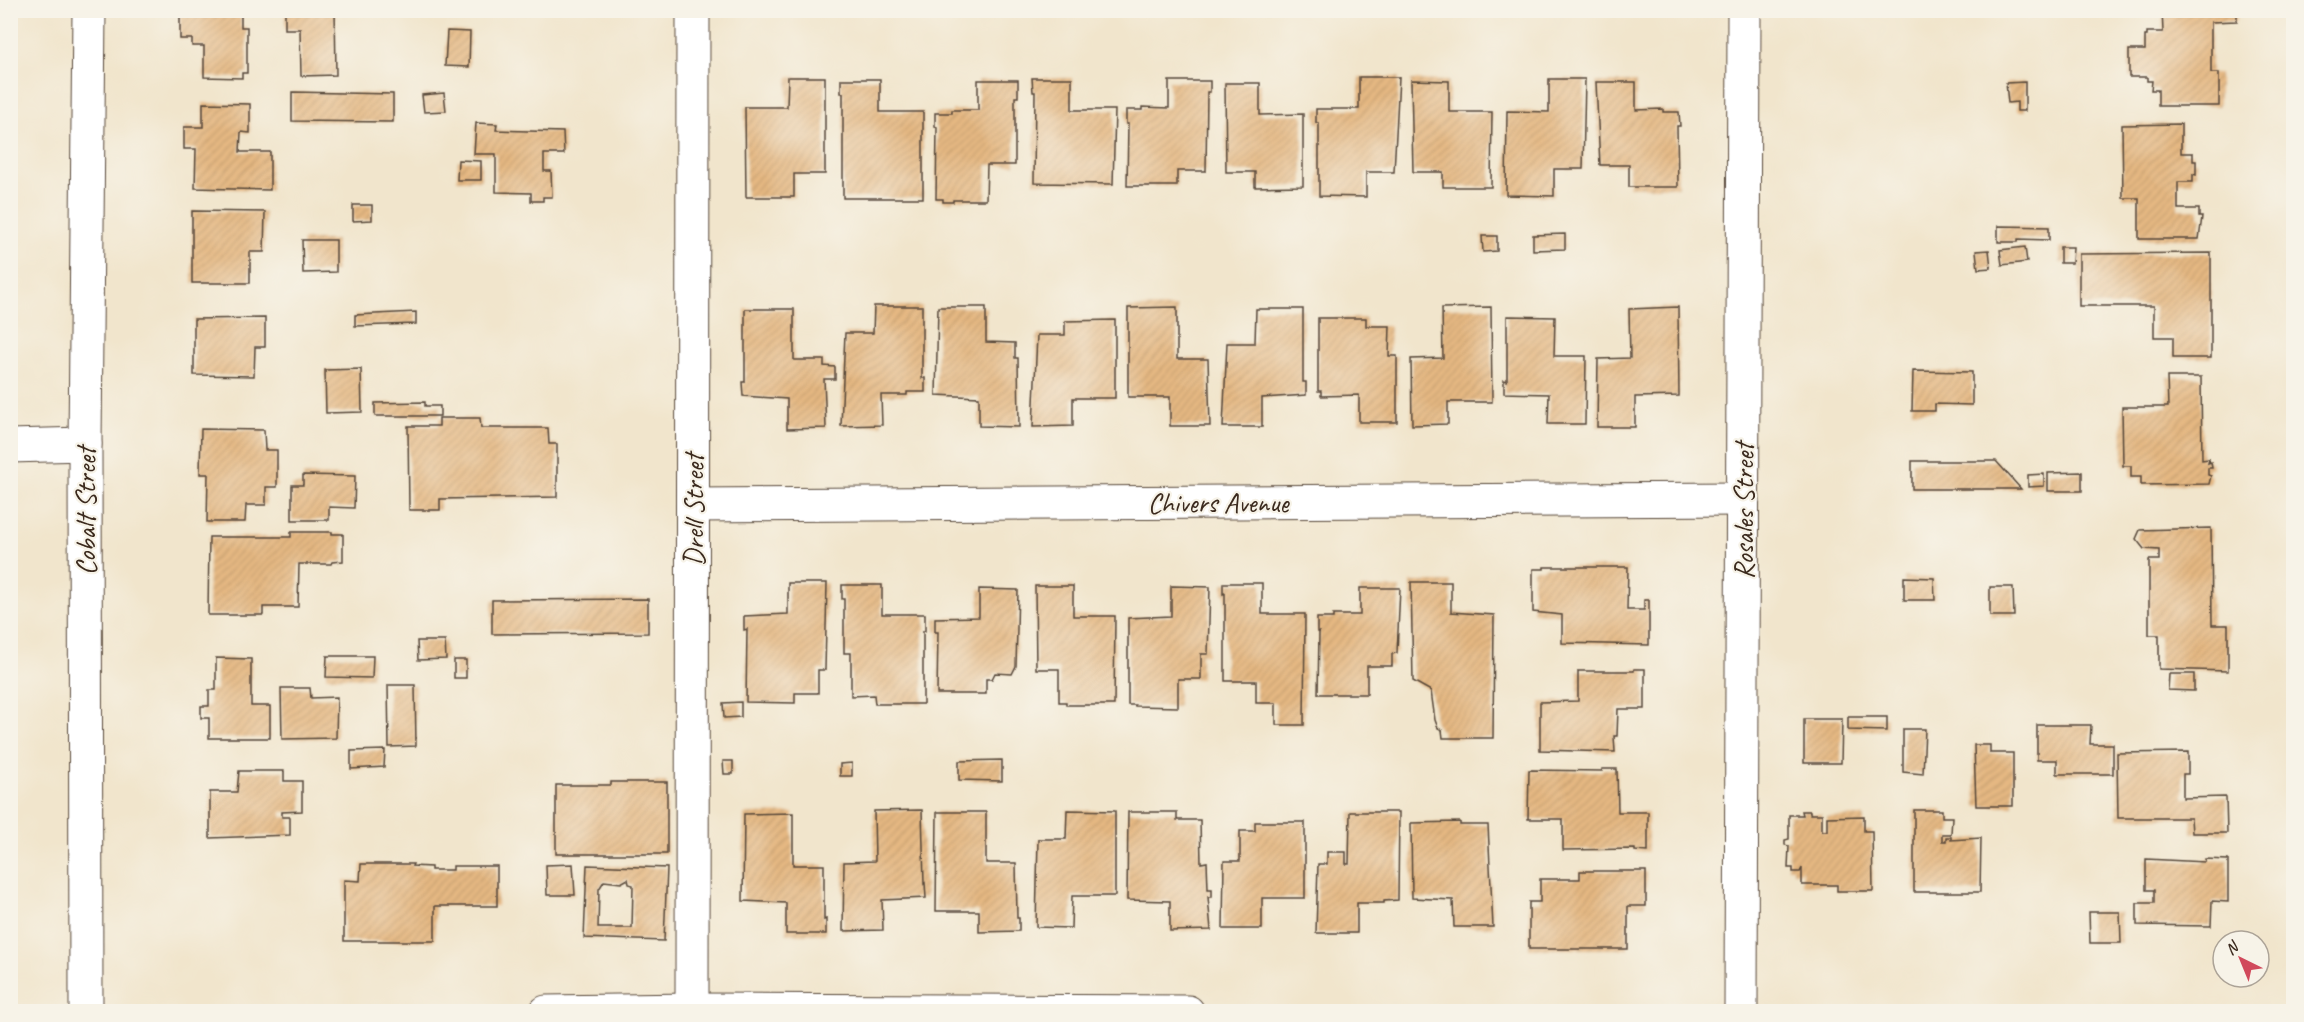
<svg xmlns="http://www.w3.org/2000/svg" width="2304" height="1022" viewBox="0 0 2304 1022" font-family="Caveat,sans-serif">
<defs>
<pattern id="building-hatch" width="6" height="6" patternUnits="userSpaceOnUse" patternTransform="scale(1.5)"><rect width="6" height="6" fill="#e5b882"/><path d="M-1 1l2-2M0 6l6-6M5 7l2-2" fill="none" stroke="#c59e70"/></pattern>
</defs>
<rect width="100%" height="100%" fill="#f7f3e8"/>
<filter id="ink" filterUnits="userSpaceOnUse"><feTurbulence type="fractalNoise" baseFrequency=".0167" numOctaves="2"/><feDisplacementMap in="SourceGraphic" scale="12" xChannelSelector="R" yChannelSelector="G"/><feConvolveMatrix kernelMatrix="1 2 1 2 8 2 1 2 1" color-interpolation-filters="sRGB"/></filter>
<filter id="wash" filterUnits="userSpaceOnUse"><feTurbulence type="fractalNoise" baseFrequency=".008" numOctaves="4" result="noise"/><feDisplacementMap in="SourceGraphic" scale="24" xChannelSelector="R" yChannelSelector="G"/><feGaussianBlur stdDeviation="1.35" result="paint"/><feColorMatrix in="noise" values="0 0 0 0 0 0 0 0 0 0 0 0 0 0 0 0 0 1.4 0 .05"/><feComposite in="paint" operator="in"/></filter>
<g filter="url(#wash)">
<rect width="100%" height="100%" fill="#f1e5cc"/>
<g id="blocks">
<!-- building -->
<g fill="url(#building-hatch)" fill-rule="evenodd">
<path d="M180,10H241V27H247V73H242V78L204,77V46H192V39H180Z"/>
<path d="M285,10H335L336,75L301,76L300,29H285Z"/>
<path d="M2162,10H2237V21L2211,22V73H2219V106H2158V90H2151L2152,81H2147V77H2129V50H2145V36H2147V32H2163Z"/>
<path d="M447,31L470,32L469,67L445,66Z"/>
<path d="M788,77H825V174H794V197H746L745,107H787Z"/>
<path d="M1359,77H1399L1394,172H1366V197L1319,196V123H1316V109H1359Z"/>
<path d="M1032,78H1072V110H1115L1113,184L1034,183L1035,92H1033Z"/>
<path d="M841,79H880V112H923V198H843V93H841Z"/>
<path d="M1549,79H1585L1583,169H1554V196L1506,195L1507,111L1549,112Z"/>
<path d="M978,80H1018V97H1015V165H987L986,200H953V202H943V199H936L937,127H935V113H952V110H978Z"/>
<path d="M1411,80L1449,81V112H1492L1491,187H1443V172H1413Z"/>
<path d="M1169,81H1210V92H1207L1206,171H1177V186H1127L1128,124H1126V110H1142V107L1169,108Z"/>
<path d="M1596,82H1636V110L1663,109V112H1679L1680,126H1677L1678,187H1629V165H1600Z"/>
<path d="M2025,82V111H2017V102L2008,103L2006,83Z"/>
<path d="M1225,83H1260V115L1303,114V186L1255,187V172H1226Z"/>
<path d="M292,92L393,94V122L292,121Z"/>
<path d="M444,93L446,111L424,112L422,95Z"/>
<path d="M203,103L250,104V133L241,132L240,152H270V190L195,188L196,149H184V127H203Z"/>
<path d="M476,123L497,124L496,130L563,132L564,154H544V171H551L552,197H543V201H531V193L496,192V154H474Z"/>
<path d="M2181,124V153H2193V161H2196V175L2193,174V182H2178V209H2199V217H2202L2199,239H2139V198H2123L2122,125Z"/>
<path d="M458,160L481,161V180H457Z"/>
<path d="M353,205H372V220L353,221Z"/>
<path d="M192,211L265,212L264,252H250V283H192Z"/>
<path d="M1998,226L2049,227V240L2018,239V242H1998Z"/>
<path d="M1565,234V249L1533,250V235Z"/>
<path d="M1482,236H1497V251L1483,252Z"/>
<path d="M302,240H336V272L303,273Z"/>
<path d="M2025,247L2027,262L2002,265L2000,250Z"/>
<path d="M2060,247H2073L2072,263H2060Z"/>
<path d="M1989,250L1991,268L1978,269L1976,251Z"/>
<path d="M2211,253V358H2173V337H2154V306H2079V254Z"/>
<path d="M874,306H922V378H925V392H907V395H881L882,425L841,426L845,333H873Z"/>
<path d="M938,307H986V342L1015,343V358H1018L1019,427L979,426V397L936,395Z"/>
<path d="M1177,307V359H1208L1210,426H1170V397H1128V308Z"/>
<path d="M1491,307L1492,402H1448V424L1412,425L1411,359L1443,358L1442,308Z"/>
<path d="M1678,307L1679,396L1635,397V427H1597L1598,359L1630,358L1629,309Z"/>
<path d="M745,309H794V360H824V366L835,367V379H824L826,428L787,429V399L743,396L742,382H745Z"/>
<path d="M1256,309H1303V382H1306V395L1262,398V427H1223L1227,343H1255Z"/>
<path d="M416,312V324L355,326V315Z"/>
<path d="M1507,316L1555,317L1554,356H1586L1585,424H1548L1549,394L1504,393V380L1507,381Z"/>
<path d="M265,318V347H255L254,376L194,375V319Z"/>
<path d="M1318,318H1366V326H1390L1389,356H1397V422H1359V395L1321,396V391H1318Z"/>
<path d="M1115,320V398H1073V426L1033,427L1037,335H1065V321Z"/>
<path d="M361,369L362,412L326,413L325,370Z"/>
<path d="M1913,371L1972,372V405L1935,404V411H1912Z"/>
<path d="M2167,377H2201L2202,460L2209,459L2208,463L2211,462L2212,468H2208V475L2211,476L2209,484L2141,485V477H2131V466H2123L2122,407H2168Z"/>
<path d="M425,402V406H440V416H375V403Z"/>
<path d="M439,418H480L481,428H548L549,444H557V497L440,499V510H409L408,426H439Z"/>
<path d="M201,429L264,430L265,450H277V487H266V505H246L245,522H207L208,474H200Z"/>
<path d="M1912,461H1996L2021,489H1912Z"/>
<path d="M2082,472V491H2048V473Z"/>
<path d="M2044,474V486L2028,487V475Z"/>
<path d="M303,475L355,476L354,508L329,507V520H292V485H303Z"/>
<path d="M2211,528L2212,625H2228V671L2159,669V635H2149V560H2159V550L2144,549L2136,539L2140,530Z"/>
<path d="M291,532H332V534H343V561L332,562L331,564H299L298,607H263V615H208L209,537H291Z"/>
<path d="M1544,567H1628L1627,610H1644V600H1649V645L1562,643V615L1533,612V569H1544Z"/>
<path d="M1904,577L1934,578L1935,600H1904Z"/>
<path d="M1411,582H1451V612L1494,615L1493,738H1443L1442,730L1438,728L1435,720L1431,691L1413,681Z"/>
<path d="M788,583H827L825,670H818V693H795V703L746,702L747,629L744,630V616L788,614Z"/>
<path d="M1223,583H1262V614H1305L1304,725H1276V703H1256V681H1225V593L1223,594Z"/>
<path d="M842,585H882V614H925V631H923V704H875L874,695L851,696V653H844V599H842Z"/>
<path d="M1035,586H1073V616H1115L1114,705H1066V702H1059V669H1036Z"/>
<path d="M1171,586L1210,587L1208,654H1201V679H1178V707L1135,706V705H1128V618L1171,616Z"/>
<path d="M1990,587H2013L2014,616H1990Z"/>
<path d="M1360,588H1400L1397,653L1392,654V666H1367V694H1318L1319,632H1317V618H1333V615H1360Z"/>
<path d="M979,589L1018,590L1016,666L1012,674L995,673L992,679H986V694H937L938,632H935V618L979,617Z"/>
<path d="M648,599V633L492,634V600Z"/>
<path d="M417,641H445L446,659L418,660Z"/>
<path d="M327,656H373L372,678L326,677Z"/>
<path d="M216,658L251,659V706H270V738H209V718H201V706H209V690H216Z"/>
<rect x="454" y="660" width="12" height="18"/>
<path d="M1634,669H1645V709H1618L1617,736H1614L1615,752L1540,750V702L1578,701V671H1634Z"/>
<path d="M2169,674H2194V691L2168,690Z"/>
<path d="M388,685H415L416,746L389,747Z"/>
<path d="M281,688H310L311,698L337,697L336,738L282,739Z"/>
<path d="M741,702V717L724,718L723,703Z"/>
<path d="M1848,717H1887V731L1848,730Z"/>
<path d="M1804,719H1842L1841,763H1804Z"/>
<path d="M2037,725H2091L2090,744H2113V774H2057V760H2037Z"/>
<path d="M1903,729H1925L1923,774L1903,772Z"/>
<path d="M1974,745H1990V753H2013V806H1976Z"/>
<path d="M385,750L384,767L351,769V751Z"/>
<path d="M2188,752V774H2183V798L2226,797L2227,833H2192L2191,818H2118L2117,753Z"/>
<path d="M1002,760V781L959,780V761Z"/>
<path d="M723,761H733V774H724Z"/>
<path d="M852,763V776H840V764Z"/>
<path d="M1602,769H1617L1618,812H1648V852L1635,851V849L1563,850V819H1528L1529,770L1602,771Z"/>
<path d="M239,771H284V781H302V811L282,812V817H290V835L210,838V792H237Z"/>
<path d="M611,782H667V854H556V785H611Z"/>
<path d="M922,810L924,884L925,883L926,898L882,900L883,930L843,931L844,862L875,861L874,811Z"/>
<path d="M1067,810L1115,811V896H1072L1071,928L1036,927L1038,839H1066Z"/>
<path d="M1914,810H1942V817H1952L1951,834H1942V841H1946V837H1951V840L1981,838L1980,892H1914Z"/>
<path d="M1802,811H1810V814H1822V831H1827V817L1864,816V831H1872L1873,891H1837V885H1802V868L1800,872H1793V868H1788L1789,846L1785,845V840L1789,839V815H1803Z"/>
<path d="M937,812H986V863H1016L1017,918H1019V931L979,932V911H936Z"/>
<path d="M1128,812H1177V820H1200L1201,863L1207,862L1208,889H1212V897H1208L1211,930L1170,931V901L1127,900Z"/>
<path d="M1350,812H1399L1398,900L1384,901V903H1357V933H1316L1318,864H1327V852H1346V864H1349Z"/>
<path d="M793,813V865H824V920L826,919V934H786V903L743,901L744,814Z"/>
<path d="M1255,822H1305V898H1262V929H1223L1224,861H1240V831H1255Z"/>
<path d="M1460,822V825H1488L1493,927H1454L1453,900L1412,898L1411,823Z"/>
<path d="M2146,859L2205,862V859L2228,860V902L2212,901L2211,926L2137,925V903H2154V890H2146Z"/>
<path d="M361,864H413L412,866L431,867V870H453V866H497V906H435V941H344V880L360,881Z"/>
<path d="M573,864L575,895H547L546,865Z"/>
<path d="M587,865L667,868L664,941L584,938ZM628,879L629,884L633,885L632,928H598L599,889L604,881L621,883Z"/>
<path d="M1580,871H1646V906H1628V949H1529V902H1540V879H1580Z"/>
<path d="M2089,912H2120L2121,943H2090Z"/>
</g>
</g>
</g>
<g filter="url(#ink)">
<use href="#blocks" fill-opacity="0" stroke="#564638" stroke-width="1.5"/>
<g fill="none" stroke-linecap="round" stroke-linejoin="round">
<!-- street casing -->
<g stroke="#564638" stroke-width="35">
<g id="street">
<path d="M10,446L85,444"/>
<path d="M693,505L1743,499"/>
<path d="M692,1010L693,10"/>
<path d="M86,1012L85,444L89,10"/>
<path d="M546,1012L692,1010L1188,1012"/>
<path d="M1741,1012L1744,10"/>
</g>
</g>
<!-- street -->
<use href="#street" stroke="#fff" stroke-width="33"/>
</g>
</g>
<g text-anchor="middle" stroke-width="4.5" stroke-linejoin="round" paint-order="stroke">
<!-- street labels -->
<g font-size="28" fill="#3b2a1e" stroke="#f7f3e8">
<text x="1218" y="512">Chivers Avenue</text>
<text transform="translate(693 510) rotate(-90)" y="10">Drell Street</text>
<text transform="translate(85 511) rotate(-90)" y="10">Cobalt Street</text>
<text transform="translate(1743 511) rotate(-90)" y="10">Rosales Street</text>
</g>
</g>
<!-- margin -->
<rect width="2304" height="1022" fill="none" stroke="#f7f3e8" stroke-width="36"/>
<!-- north arrow -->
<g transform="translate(2241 959) rotate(317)"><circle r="28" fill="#f7f3e8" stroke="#aca397" stroke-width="1.5"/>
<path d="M0-4.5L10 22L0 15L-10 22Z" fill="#d1495b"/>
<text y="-9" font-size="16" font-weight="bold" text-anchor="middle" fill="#3b2a1e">N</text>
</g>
</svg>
